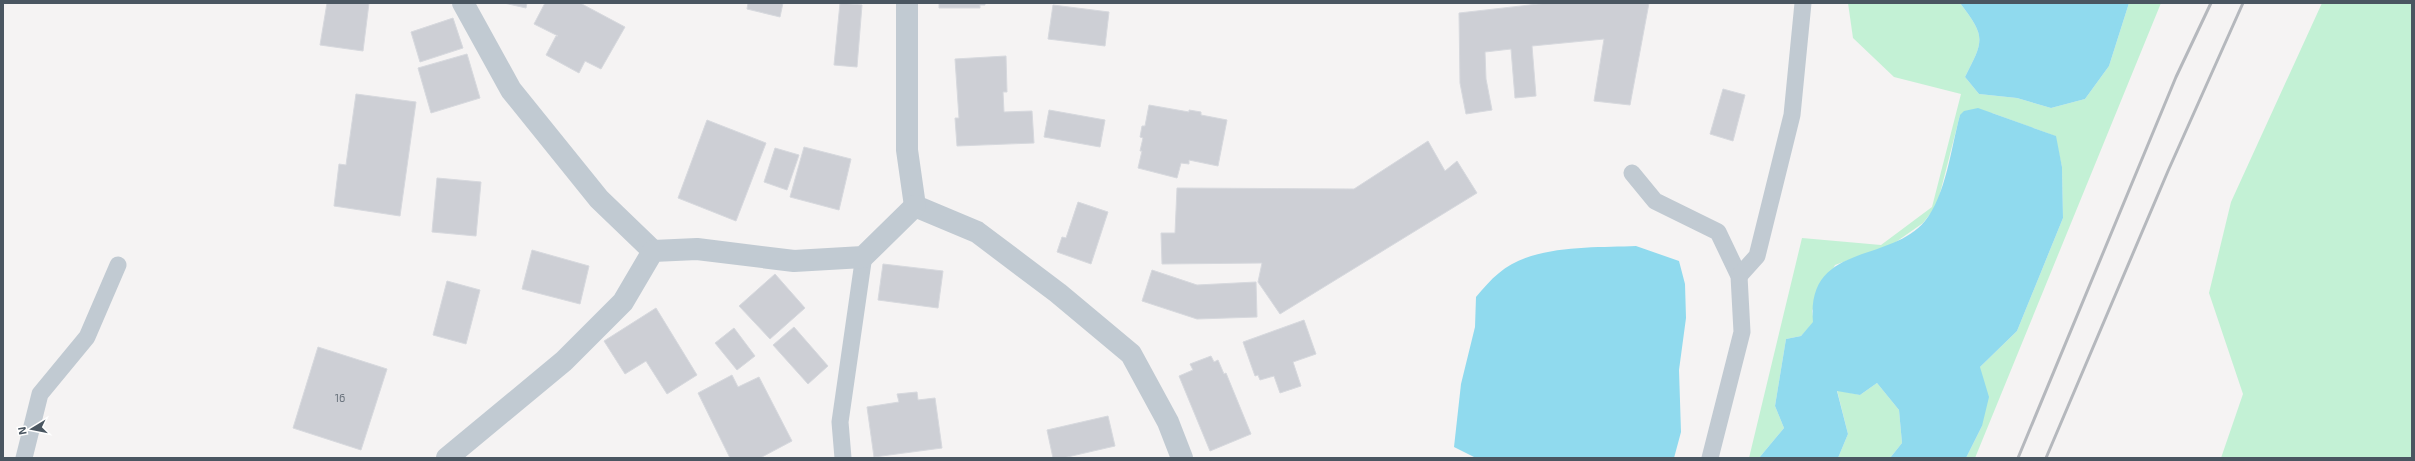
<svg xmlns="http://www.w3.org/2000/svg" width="2415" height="461" viewBox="0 0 2415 461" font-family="'Exo 2',sans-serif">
<rect width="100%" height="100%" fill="#f5f3f3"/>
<!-- green -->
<g fill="#c3f1d5">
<path d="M1848,3H1960C1986,37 1984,40 1965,77L1979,94L2017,98L2051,108L2085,99L2109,66L2129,3H2161L1975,458H1966L1982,426L1980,367L2017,331L2063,218L2062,167L2055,136L1992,113L1960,115L1937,205L1923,223L1893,244L1835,265L1812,311L1814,322L1801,336L1786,339L1775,406L1784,428L1759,458H1749L1802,238L1881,245L1932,207L1961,94L1894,77L1853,38Z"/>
<path d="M2322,3H2412V458H2221L2243,394L2209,293L2231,202Z"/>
<path d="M1877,383L1899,410L1902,443L1890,458H1838L1848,434L1837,390L1860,395Z"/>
</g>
<!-- water -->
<g fill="#90daee">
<path d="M1960,3H2129L2109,66L2085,99L2051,108L2017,98L1979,94L1965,77C1984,40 1986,37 1960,3Z"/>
<path d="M1978,108L2056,136L2062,167L2063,218L2017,331L1980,367L1989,397L1982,426L1966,458H1890L1902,443L1899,410L1877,383L1860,395L1837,391L1848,434L1838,458H1759L1784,428L1775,406L1786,339L1801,336L1813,322C1806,242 1889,264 1925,221C1946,195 1951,148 1960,115L1964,111Z"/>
<path d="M1636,246L1679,261L1685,284L1686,318L1679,370L1681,432L1674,458H1476L1454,447L1461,384L1475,327L1476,297C1483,289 1490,280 1499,273C1533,244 1594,248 1636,246Z"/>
</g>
<!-- building -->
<g fill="#cdcfd5" stroke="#d7d9de">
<path d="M327,3H369L363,51L320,45Z"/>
<path d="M504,3H527L526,8Z"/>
<path d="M545,3H580L625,27L601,69L585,61L579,73L546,55L556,36H558L534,24Z"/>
<path d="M748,3H783L780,17L747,9Z"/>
<path d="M840,3L862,5L857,67L834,65Z"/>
<path d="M939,3H985V5H980V8H939Z"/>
<path d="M1547,3H1649L1630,105L1594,101L1604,39L1532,46L1536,96L1515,98L1511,49L1485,52L1486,79L1492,110L1466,114L1460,83L1459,13Z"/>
<path d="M1053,5L1109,12L1105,46L1048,39Z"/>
<path d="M453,18L463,48L420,62L411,32Z"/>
<path d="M467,54L480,98L431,113L418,68Z"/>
<path d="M1006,56L1007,92H1003L1004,112L1032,111L1034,143L957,146L955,118H959L955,59Z"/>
<path d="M1723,89L1745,95L1733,141L1710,134Z"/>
<path d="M356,94L416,102L400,216L334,206L339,164L346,165Z"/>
<path d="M1149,105L1189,112V110L1201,112V115L1227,120L1218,166L1189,160V164L1181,163L1177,178L1138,168L1142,151H1140L1143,138L1140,137L1142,126H1145Z"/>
<path d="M1049,110L1105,120L1100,147L1044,137Z"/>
<path d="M707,120L766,143L736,221L678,198Z"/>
<path d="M1428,141L1445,171L1457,161L1477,193L1280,314L1258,282L1262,263L1162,264L1161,233H1175L1177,188L1354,189Z"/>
<path d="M804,147L851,159L839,210L790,197Z"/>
<path d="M775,148L799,155L787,190L764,182Z"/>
<path d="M437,178L481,182L476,236L432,232Z"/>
<path d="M1078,202L1108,212L1091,264L1057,252L1062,237L1066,238Z"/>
<path d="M532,250L589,266L580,304L522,289Z"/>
<path d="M883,264L943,271L938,308L878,300Z"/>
<path d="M1152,270L1197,285L1256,282L1257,317L1197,319L1142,301Z"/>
<path d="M775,274L805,308L770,339L739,306Z"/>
<path d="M447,281L480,290L466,344L433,335Z"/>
<path d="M656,308L697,375L667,394L646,361L625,374L604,341Z"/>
<path d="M1304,320L1316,354L1293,362L1301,386L1280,393L1274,376L1260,380L1258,375L1255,376L1243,342Z"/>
<path d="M794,327L828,366L808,384L773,345Z"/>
<path d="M734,328L755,356L737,370L715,343Z"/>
<path d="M318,347L387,369L361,450L293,428Z"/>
<path d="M1211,356L1214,362L1218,360L1224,374L1226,373L1251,434L1210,451L1179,376L1193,370L1190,364Z"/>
<path d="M732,375L738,387L759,377L792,441L760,458H730L698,393Z"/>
<path d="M917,392L918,400L935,398L942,448L874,457L867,407L899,402L897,394Z"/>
<path d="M1108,416L1115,446L1063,458H1053L1047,430Z"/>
</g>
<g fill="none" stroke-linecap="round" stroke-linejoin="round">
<!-- service -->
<g stroke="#c1cad2" stroke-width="17">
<path d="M1632,173L1655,201L1718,232L1739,276L1742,332L1710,458"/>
<path d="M1739,276L1757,256L1792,115L1803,3"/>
<path d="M24,458L40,394L87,337L118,265"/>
<path d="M843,458L840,422L864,255"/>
</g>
<!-- minor -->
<g stroke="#c1cad2" stroke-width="22">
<path d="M463,3L511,90L599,199L653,251"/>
<path d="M907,3V150L915,206L977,232L1058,293L1131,354L1168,422L1182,458"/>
<path d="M447,458L564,361L623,302L653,251L697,249L794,261L863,257L915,206"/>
</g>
<!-- rail -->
<g stroke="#b5b8bd" stroke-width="3">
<path d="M2018,458L2176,77L2211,3"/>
<path d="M2046,458L2168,171L2243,3"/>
</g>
</g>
<g text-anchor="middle" stroke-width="4" stroke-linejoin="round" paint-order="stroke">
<!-- number labels -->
<g font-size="11" fill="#6b747e">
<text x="340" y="402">16</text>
</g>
</g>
<!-- border -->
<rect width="2415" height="461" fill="none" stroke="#4a5661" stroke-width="8"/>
<!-- north arrow -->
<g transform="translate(32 429) rotate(260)" stroke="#ffffff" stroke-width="3" paint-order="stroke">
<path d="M0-3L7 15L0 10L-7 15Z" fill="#4a5661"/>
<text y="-6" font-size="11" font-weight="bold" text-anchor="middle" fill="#4a5661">N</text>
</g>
</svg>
